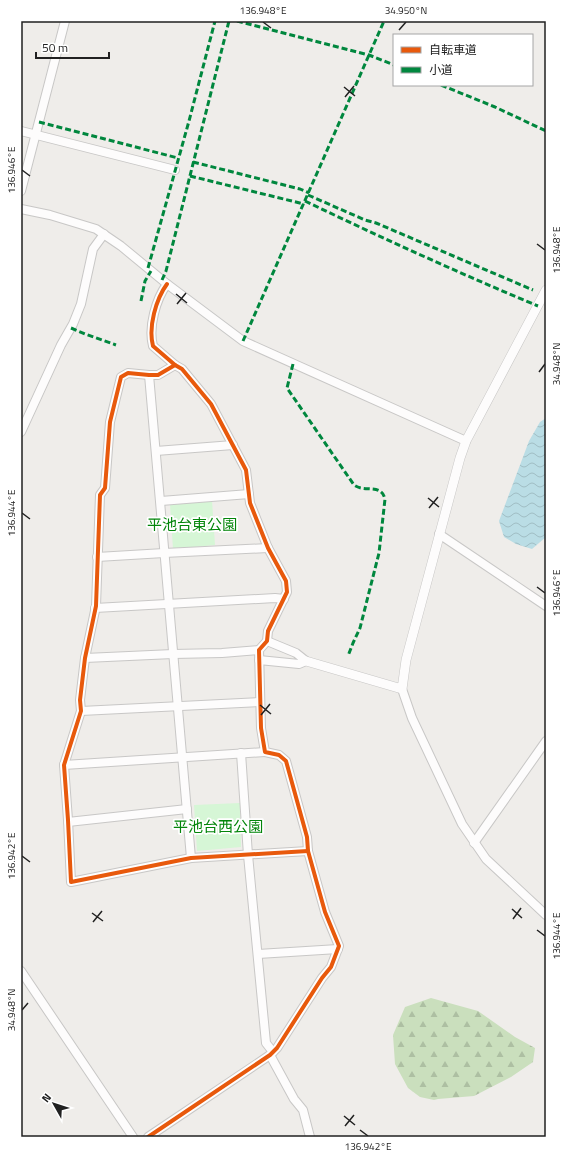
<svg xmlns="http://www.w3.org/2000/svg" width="567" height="1158" viewBox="0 0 567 1158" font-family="'Titillium Web','Noto Sans JP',sans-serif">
<defs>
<pattern id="forest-firs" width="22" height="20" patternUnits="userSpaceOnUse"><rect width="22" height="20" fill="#cadfbd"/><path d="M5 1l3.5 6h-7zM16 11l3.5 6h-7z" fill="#adbfa2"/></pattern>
<pattern id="water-waves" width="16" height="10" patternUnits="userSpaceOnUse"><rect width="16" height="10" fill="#badde5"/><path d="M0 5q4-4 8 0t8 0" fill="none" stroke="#a0bdc4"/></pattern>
</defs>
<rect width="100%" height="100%" fill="#efedea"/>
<!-- forest -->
<path fill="url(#forest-firs)" d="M431,998L478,1011L515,1037L535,1048L533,1062L511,1077L474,1096L438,1099L434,1100L420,1097L408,1088L395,1064L393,1035L405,1007Z"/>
<!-- park -->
<g fill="#d6f6d6">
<path d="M212,500L215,545L173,549L170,504Z"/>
<path d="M240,803L241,847L197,851L194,805Z"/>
</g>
<!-- water -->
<path fill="url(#water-waves)" d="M546,418V537L532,549L516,544L504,537L499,521L529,441L540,422Z"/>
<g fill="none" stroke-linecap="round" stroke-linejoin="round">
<!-- minor casing -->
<g stroke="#c8c7c6" stroke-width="10">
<g id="minor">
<path d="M21,131L175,170"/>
<path d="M21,191L65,21"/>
<path d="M21,209L50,215L96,229L121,246L167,284L243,341L466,441"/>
<path d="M175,365L158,375H149L128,373L121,377L110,422L105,488L100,495L96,606L85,658L80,700L81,711L64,765L68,820L71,882L191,858L308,851"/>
<path d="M149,375L191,858"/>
<path d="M21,432L61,345L73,324L81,304L93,249L104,234"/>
<path d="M156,451L233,445"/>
<path d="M161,501L249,494"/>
<path d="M439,534L546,606"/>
<path d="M97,557L164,553L268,548"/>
<path d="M95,608L275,598L284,599"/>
<path d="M85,658L173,654L222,653L259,650"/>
<path d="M259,660L299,664L306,661L296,653L267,641"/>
<path d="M402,689L412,718L462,824L486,859L546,915"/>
<path d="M81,711L260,702"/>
<path d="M241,753L248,855L266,1043L273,1052"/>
<path d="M64,765L265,752"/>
<path d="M68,822L187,809"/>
<path d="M474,843L546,741"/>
<path d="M258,954L338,949"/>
<path d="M21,971L133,1137"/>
<path d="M270,1055L294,1099L303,1110L310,1137"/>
<path d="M148,1137L270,1055L277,1048L322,978L331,967L339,946L325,912L308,851L307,837L286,761L279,755L265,752L261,728L259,650L267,641L268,631L287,592L286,581L268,548L250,503L246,470L211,404L182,369L175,365L153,346C148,327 156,299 167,284"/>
</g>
</g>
<!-- tertiary casing -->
<g stroke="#c8c7c6" stroke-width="10">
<path id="tertiary" d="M306,661L402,689L406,660L460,458L466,441L546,290"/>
</g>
<!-- minor -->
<use href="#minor" stroke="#fdfcfc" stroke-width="8"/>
<!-- tertiary -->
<use href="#tertiary" stroke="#fdfcfc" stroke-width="9"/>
<!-- quiet -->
<g stroke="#00873e" stroke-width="3" stroke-dasharray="6 3" stroke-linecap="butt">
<path d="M237,21L369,55L394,65"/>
<path d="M441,85L495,107L546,131"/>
<path d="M39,122L178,158"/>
<path d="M193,162L300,189L309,193"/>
<path d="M190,176L304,204"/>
<path d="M308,195L365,220L376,223L533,290"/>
<path d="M305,201C382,238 459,273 538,306"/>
<path d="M148,268L189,121L215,21"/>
<path d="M162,280L166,271L229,21"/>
<path d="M141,301L145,281L151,271"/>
<path d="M71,328L85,334L116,345"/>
<path d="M243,341L384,21"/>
<path d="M293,364L287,388L354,485C365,493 381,483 385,499L379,553L360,628L353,643L348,656"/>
</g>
<!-- cycleway casing -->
<g stroke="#fff" stroke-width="6">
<g id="cycleway">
<path d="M175,365L158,375H149L128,373L121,377L110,422L105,488L100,495L96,606L85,658L80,700L81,711L64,765L68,820L71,882L191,858L308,851"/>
<path d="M148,1137L270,1055L277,1048L322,978L331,967L339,946L325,912L308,851L307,837L286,761L279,755L265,752L261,728L259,650L267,641L268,631L287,592L286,581L268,548L250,503L246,470L211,404L182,369L175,365L153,346C148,327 156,299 167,284"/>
</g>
</g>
<!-- cycleway -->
<use href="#cycleway" stroke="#e8590c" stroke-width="4"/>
</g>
<!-- ticks -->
<path fill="none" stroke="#212121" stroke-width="1.5" d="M263,22L271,28M399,30L406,22M344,87L355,96M345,97L354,86M22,170L30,176M537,244L545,250M176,294L187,303M177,304L186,293M539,372L545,364M428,498L439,507M429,508L438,497M22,513L30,519M537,587L545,593M260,705L271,714M261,715L270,704M22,856L30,862M512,909L522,918M92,913L103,921M513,919L521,908M93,922L102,911M537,930L545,936M22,1010L28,1003M344,1116L355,1125M345,1126L354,1115M360,1130L368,1136"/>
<g text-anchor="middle" stroke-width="3.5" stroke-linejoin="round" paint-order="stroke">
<!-- park labels -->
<g font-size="15" fill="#03850a" stroke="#fff">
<text x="192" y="530">平池台東公園</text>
<text x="218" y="832">平池台西公園</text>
</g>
</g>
<!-- border -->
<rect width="567" height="1158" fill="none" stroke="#ffffff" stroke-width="44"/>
<!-- legend -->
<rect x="393" y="34" width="140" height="52" fill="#ffffff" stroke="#a6a6a6"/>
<rect x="401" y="47" width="20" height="6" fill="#e8590c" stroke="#a6a6a6"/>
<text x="429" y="54" font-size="12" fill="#212121">自転車道</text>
<rect x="401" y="67" width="20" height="6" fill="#00873e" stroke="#a6a6a6"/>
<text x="429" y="74" font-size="12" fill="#212121">小道</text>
<!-- north arrow -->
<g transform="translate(54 1104) rotate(309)" stroke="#ffffff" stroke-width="3" paint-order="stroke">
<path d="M0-3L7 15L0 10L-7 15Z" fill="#212121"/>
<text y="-6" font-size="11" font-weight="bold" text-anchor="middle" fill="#212121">N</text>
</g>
<!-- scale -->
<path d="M36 52v6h73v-6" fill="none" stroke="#212121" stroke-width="2"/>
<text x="42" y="52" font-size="12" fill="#212121" stroke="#ffffff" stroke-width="3" paint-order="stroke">50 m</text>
<rect x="22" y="22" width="523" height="1114" fill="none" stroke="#212121" stroke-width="1.5"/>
<g font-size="10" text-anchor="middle" fill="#212121">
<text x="263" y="14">136.948°E</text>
<text x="406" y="14">34.950°N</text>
<text transform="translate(11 170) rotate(-90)" y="4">136.946°E</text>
<text transform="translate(556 250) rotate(-90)" y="4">136.948°E</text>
<text transform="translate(556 364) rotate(-90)" y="4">34.948°N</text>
<text transform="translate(11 513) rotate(-90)" y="4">136.944°E</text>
<text transform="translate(556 593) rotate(-90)" y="4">136.946°E</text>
<text transform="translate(11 856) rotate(-90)" y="4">136.942°E</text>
<text transform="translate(556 936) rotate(-90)" y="4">136.944°E</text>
<text transform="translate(11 1010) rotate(-90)" y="4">34.948°N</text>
<text x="368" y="1150">136.942°E</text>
</g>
</svg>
